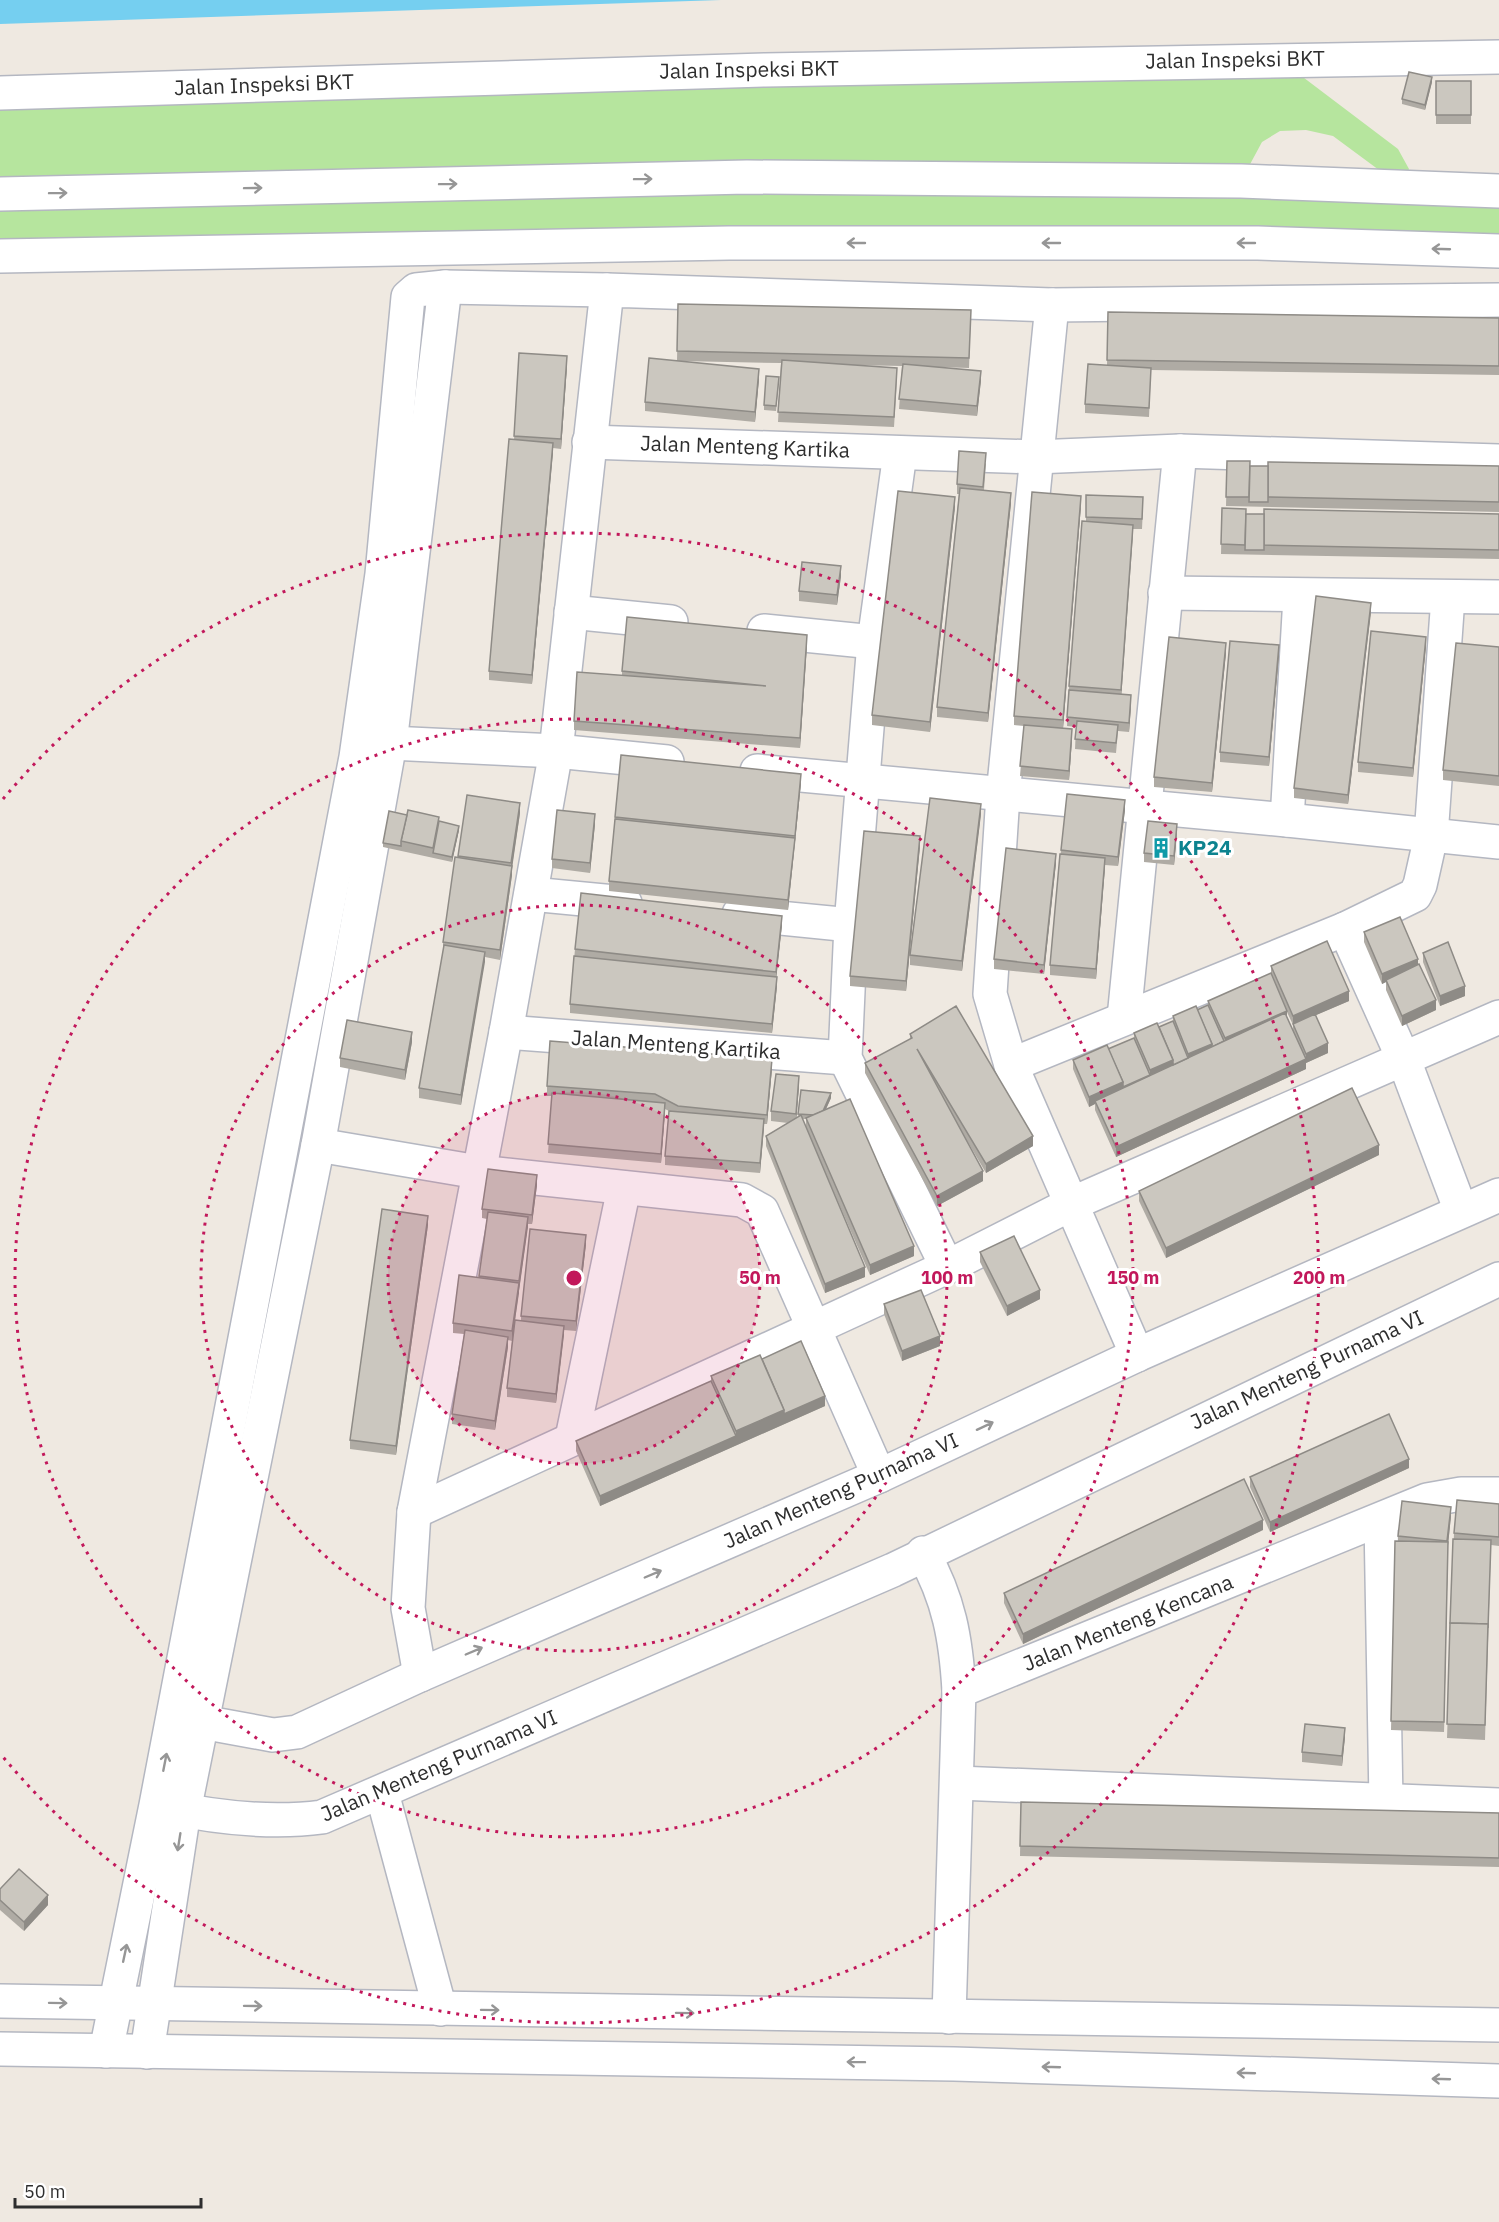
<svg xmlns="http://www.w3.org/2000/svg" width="1499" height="2222" viewBox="0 0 1499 2222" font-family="'IBM Plex Sans',sans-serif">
<rect width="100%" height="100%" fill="#efe9e1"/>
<!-- green -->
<path fill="#b6e59e" d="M1279,59L1398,149L1409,169L1402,187L1333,136L1306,130L1280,131L1262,142L1241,181L927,179L1499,191V248C999,237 500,247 0,256V95L833,68Z"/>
<!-- water -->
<path fill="#75cff0" d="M0,0H721L0,24Z"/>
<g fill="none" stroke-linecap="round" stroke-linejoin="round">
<!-- minor casing -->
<g stroke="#b4b7c1" stroke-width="36">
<g id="minor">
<path d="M0,93L765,70L1499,57"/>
<path d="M0,194L747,177L1241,181L1499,191"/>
<path d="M0,256L729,243H1258L1499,251"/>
<path d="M1052,305L1003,795L990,994L1011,1065L1137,1355"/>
<path d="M589,442L1035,457L1180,451L1499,461"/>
<path d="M900,453L874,642L851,925L845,1058L947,1267"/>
<path d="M1165,593L1499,597"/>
<path d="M571,612L671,622"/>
<path d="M764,631L874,642"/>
<path d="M390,743L556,751L667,762"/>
<path d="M757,771L1287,820L1499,842"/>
<path d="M1287,820L1300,597"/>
<path d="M531,894L625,903"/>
<path d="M739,914L851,925"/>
<path d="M1345,929L1404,1060L1461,1211"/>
<path d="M1124,1018L1180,451"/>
<path d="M506,1032L845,1058"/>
<path d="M1011,1065L1345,929L1415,895L1420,885L1431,836L1448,597"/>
<path d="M318,1145L478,1172L742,1200L762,1211L879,1476"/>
<path d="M572,1438L624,1188"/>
<path d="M414,1512L947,1267L1071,1204L1499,1017"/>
<path d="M1381,1520L1386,1802"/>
<path d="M923,1553C949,1599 956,1639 959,1691"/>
<path d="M420,1675L408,1608L414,1512L506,1032L556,751L607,290L1052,305L1499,300"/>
<path d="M180,1718L273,1735L297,1732L420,1675L879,1476L1137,1355L1499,1195"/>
<path d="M958,1783L1499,1805"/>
<path d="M382,1793L440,2009"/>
<path d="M162,1806C213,1817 270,1824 322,1817L893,1570L1499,1279"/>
<path d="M0,2001L1499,2025"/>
<path d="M949,2017L959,1691L1427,1500L1461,1494H1499"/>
<path d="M0,2049L954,2064L1499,2081"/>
<path d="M106,2051L156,1805L356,757L382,574L408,297L416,290L445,287L607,290"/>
<path d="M147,2052L184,1811L318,1145L390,743L445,287"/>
</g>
</g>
<!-- minor -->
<use href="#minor" stroke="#fff" stroke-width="33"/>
</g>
<!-- wall -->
<g fill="#afaba4" fill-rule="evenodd">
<rect x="1436" y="81" width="35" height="43"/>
<path d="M1432,82L1425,110L1402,104V99Z"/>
<path d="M678,304L971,310L969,368L939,367L981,380L977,416L899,409L902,366L851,365L897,378L894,427L778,422L781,363L679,361L759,379L755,422L645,411V402L677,361Z"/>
<path d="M1108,312L1499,318V375L1151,370L1149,417L1085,413V404L1107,365Z"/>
<path d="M519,353L567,366L561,449L553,448L532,684L489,680V671L514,440Z"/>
<path d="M779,382L776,411L764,410V405Z"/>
<path d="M1227,461L1250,466H1499V512L1226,506Z"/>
<path d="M986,463L984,490L1011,503L988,722L937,717V707L959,494H957V484Z"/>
<path d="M1086,495L1143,507L1142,529H1133L1121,694L1131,705L1129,732L1118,731L1116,753L1075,749L1076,727L1067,726L1069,686L1086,521Z"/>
<path d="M1081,505L1063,728L1072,739L1069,780L1020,776L1024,726L1014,725V716Z"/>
<path d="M955,507L930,732L872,725V715Z"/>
<path d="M1222,508L1246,514H1499V559L1221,554Z"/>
<path d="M841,576L837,605L799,601V591Z"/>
<path d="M1371,612L1348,804L1294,798V788Z"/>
<path d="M807,644L800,748L574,730V721L622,675V671Z"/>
<path d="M1426,646L1413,777L1358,772V762Z"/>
<path d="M1499,647V786L1443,780V770Z"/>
<path d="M1226,653L1212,792L1154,787V777Z"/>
<path d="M1279,655L1269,766L1220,762V752Z"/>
<path d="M801,783L788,910L609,891V881L615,817Z"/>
<path d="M1125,810L1118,866L1105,865L1096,979L1050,975V965L1061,850Z"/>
<path d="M520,813L512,866V875L500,960L485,957L461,1105L419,1098V1088L443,951V942L458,856Z"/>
<path d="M981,814L962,971L910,965V955Z"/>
<path d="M439,821L459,830L452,862L383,847V843Z"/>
<path d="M595,824L590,873L552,868V859Z"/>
<path d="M1177,833L1174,865L1144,862V853Z"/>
<path d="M920,846L906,991L850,986V976Z"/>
<path d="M1056,863L1044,974L994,969V959Z"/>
<path d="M782,925L776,977L777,986L772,1033L570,1013V1004L575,949Z"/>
<path d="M1364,932L1418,965L1436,1010L1402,1026L1386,990V982L1382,984L1364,942Z"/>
<path d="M1423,953L1465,996L1440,1006L1423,962Z"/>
<path d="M1271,966L1349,1001L1316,1015L1328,1053L1306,1063V1062V1069L1116,1157L1095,1110V1104L1089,1107L1073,1069V1060L1108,1049L1134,1038V1033L1159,1027L1173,1021V1016L1197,1010L1208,1005V1001L1271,975ZM1287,1012L1293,1025V1031L1287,1017Z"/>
<path d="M910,1034L1033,1146L986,1173L966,1139L983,1181L937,1206L865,1073V1063L910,1039Z"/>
<path d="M412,1042L405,1080L340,1067V1058Z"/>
<path d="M772,1068L767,1124H764L760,1173L665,1165V1156L669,1111L665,1109L661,1163L548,1153L552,1096H547V1086Z"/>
<path d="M799,1086L796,1118L798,1117L801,1090L831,1098L826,1109L914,1256L870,1275L814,1147L865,1277L825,1293L766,1146V1136L788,1123L771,1121V1111ZM803,1119H806V1127Z"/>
<path d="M1379,1155L1166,1258L1139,1201V1191Z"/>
<path d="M537,1185L532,1224H528L515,1320L521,1321V1316L586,1244L576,1331L564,1330L556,1403L507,1397V1388L512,1341L508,1340V1347L495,1430L452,1424V1414L464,1334L453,1333V1323L479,1278L487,1219L482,1218V1209Z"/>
<path d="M428,1225L396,1455L350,1449V1440Z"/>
<path d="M980,1252L1040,1299L1007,1316L980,1262Z"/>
<path d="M884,1304L940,1346L902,1361L884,1314Z"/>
<path d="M762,1359L825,1406L600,1506L576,1451V1441L711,1381V1376Z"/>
<path d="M1409,1468L1270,1532L1250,1487V1477Z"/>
<path d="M1499,1504V1546L1491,1545L1485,1740L1447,1738L1454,1533Z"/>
<path d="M1451,1516L1448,1545L1444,1732L1391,1730L1395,1541H1398V1536Z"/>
<path d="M1263,1530L1023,1644L1004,1603V1593Z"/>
<path d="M1345,1737L1342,1766L1302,1762V1752Z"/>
<path d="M1021,1802L1499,1813V1867L1020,1856Z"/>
<path d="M0,1889L48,1905L24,1931L0,1910Z"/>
</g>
<!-- shaded-wall -->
<g fill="#8e8b86">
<path d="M1432,77V82L1425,110V105Z"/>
<path d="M567,356V366L561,449V439Z"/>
<path d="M759,369V379L755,422V412Z"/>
<path d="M981,371V380L977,416V406Z"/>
<path d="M553,443V453L532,684V675Z"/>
<path d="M1011,493V503L988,722V713Z"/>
<path d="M1081,496V505L1063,729V720Z"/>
<path d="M955,497V507L930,732V722Z"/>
<path d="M1133,525V534L1121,700V690Z"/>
<path d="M841,566V576L837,605V595Z"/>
<path d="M1371,603V612L1348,804V795Z"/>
<path d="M807,635V644L800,748V738Z"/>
<path d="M1426,637V646L1413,777V768Z"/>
<path d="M1226,643V653L1212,792V783Z"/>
<path d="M1279,645V655L1269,766V757Z"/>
<path d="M1131,695V705L1129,732V723Z"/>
<path d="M1072,729V739L1069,780V771Z"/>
<path d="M801,774V783L788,910V900Z"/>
<path d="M1125,800V810L1118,866V857Z"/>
<path d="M520,803V813L512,869V866V875L500,960V950L511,873V863Z"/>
<path d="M981,804V814L962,971V961Z"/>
<path d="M595,814V824L590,873V863Z"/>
<path d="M1177,824V833L1174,865V856Z"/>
<path d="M459,826V830L452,862V857Z"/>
<path d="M920,836V846L906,991V981Z"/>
<path d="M1056,854V863L1044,974V965Z"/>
<path d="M1105,858V868L1096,979V969Z"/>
<path d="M782,916V925L776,981V972Z"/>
<path d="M485,952V962L461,1105V1095Z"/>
<path d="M1418,959V969L1386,980V982L1382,984V974Z"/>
<path d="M777,977V986L772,1033V1024Z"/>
<path d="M1465,986V996L1440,1006V996Z"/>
<path d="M1349,991V1001L1293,1025V1016Z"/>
<path d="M1436,1000V1010L1402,1026V1016Z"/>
<path d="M1287,1011V1020L1225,1048V1038Z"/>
<path d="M412,1032V1042L405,1080V1070Z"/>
<path d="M1328,1043V1053L1306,1063V1054Z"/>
<path d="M1212,1044V1048L1188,1058V1054Z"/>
<path d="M772,1059V1068L767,1124V1115Z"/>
<path d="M1306,1059V1069L1116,1157V1147Z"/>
<path d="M1173,1060V1070L1150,1075V1070Z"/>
<path d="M799,1076V1086L796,1124V1114Z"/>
<path d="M1123,1082V1092L1095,1101V1104L1089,1107V1097Z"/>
<path d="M831,1093V1098L821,1120V1115Z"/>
<path d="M665,1103V1113L661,1163V1154Z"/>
<path d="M764,1119V1128L760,1173V1163Z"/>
<path d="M1033,1136V1146L986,1173V1164Z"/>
<path d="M1379,1145V1155L1166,1258V1248Z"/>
<path d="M983,1171V1181L937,1206V1196Z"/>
<path d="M537,1175V1185L532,1224V1215Z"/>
<path d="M428,1216V1225L396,1455V1446Z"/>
<path d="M528,1217V1227L519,1291V1281Z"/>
<path d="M586,1235V1244L576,1331V1321Z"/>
<path d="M914,1246V1256L870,1275V1265Z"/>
<path d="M865,1267V1277L825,1293V1284Z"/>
<path d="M519,1283V1293L512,1341V1331Z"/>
<path d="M1040,1290V1299L1007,1316V1306Z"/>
<path d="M564,1326V1335L556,1403V1394Z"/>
<path d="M940,1336V1346L902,1361V1351Z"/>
<path d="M508,1337V1347L495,1430V1421Z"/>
<path d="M825,1396V1406L600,1506V1496L736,1436V1431L784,1410Z"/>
<path d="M1409,1459V1468L1270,1532V1522Z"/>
<path d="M1451,1507V1516L1448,1545L1444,1732L1447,1541Z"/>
<path d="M1263,1520V1530L1023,1644V1634Z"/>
<path d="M1345,1728V1737L1342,1766V1756Z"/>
<path d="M48,1895V1905L24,1931V1922Z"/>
</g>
<!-- building -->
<g fill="#cbc7bf" stroke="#8e8b86" stroke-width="1.5">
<path d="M1409,72L1432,77L1425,105L1402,99Z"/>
<rect x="1436" y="81" width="35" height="34"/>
<path d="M678,304L971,310L969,358L677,351Z"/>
<path d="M1108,312L1499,318V366L1107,360Z"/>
<path d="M519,353L567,356L561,439L514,436Z"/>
<path d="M649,358L759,369L755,412L645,402Z"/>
<path d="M782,360L897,368L894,417L778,412Z"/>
<path d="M903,364L981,371L977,406L899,399Z"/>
<path d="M1088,364L1151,368L1149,408L1085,404Z"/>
<path d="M766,376L779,377L776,406L764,405Z"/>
<path d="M509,439L553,443L532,675L489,671Z"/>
<path d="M959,451L986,453L983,487L957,484Z"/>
<path d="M1227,461H1250L1249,497H1226Z"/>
<path d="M1268,462L1499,466V502L1268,497Z"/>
<path d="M1250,466H1268V502H1249Z"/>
<path d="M960,488L1011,493L988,713L937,707Z"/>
<path d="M898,491L955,497L930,722L872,715Z"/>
<path d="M1032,492L1081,496L1063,720L1014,716Z"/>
<path d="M1086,495L1143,497L1142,519L1086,517Z"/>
<path d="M1222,508L1246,509L1245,545L1221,544Z"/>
<path d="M1264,509L1499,514V550L1264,545Z"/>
<path d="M1246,514H1264V550H1245Z"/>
<path d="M1082,521L1133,525L1121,690L1069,686Z"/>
<path d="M802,562L841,566L837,595L799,591Z"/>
<path d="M1316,596L1371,603L1348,795L1294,788Z"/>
<path d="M627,617L807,635L800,738L574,721L577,672L766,686L622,671Z"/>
<path d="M1371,631L1426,637L1413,768L1358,762Z"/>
<path d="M1169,637L1226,643L1212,783L1154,777Z"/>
<path d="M1230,641L1279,645L1269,757L1220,752Z"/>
<path d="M1456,643L1499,647V776L1443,770Z"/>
<path d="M1069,690L1131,695L1129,723L1067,717Z"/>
<path d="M1077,721L1118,725L1116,743L1075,739Z"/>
<path d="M1024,725L1072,729L1069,771L1020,766Z"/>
<path d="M621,755L801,774L795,836L615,817Z"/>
<path d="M1067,794L1125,800L1118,857L1061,850Z"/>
<path d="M467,795L520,803L511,863L458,856Z"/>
<path d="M930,798L981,804L962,961L910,955Z"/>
<path d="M408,810L439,817L433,848L401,841Z"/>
<path d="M557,810L595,814L590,863L552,859Z"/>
<path d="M389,811L407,815L401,841V846L383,843Z"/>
<path d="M615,819L795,838L788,900L609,881Z"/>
<path d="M439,821L459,826L452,857L433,853Z"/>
<path d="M1148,821L1177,824L1174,856L1144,853Z"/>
<path d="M864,831L920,836L906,981L850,976Z"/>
<path d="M1006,848L1056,854L1044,965L994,959Z"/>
<path d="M1060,854L1105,858L1096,969L1050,965Z"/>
<path d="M455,857L512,866L500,950L443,942Z"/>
<path d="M581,893L782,916L776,972L575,949Z"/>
<path d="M1400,917L1418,959L1382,974L1364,932Z"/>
<path d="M1327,941L1349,991L1293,1016L1271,966Z"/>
<path d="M1448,942L1465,986L1440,996L1423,953Z"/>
<path d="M444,945L485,952L461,1095L419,1088Z"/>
<path d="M574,956L777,977L772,1024L570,1004Z"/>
<path d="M1419,964L1436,1000L1402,1016L1386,980Z"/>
<path d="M1271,973L1287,1011L1225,1038L1208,1001Z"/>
<path d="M1208,1005L1224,1041L1212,1047V1044L1197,1010Z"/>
<path d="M956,1006L1033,1136L986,1164L917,1049L983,1171L937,1196L865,1063L912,1038L910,1034Z"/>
<path d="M1196,1006L1212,1044L1188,1054L1173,1016Z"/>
<path d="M1285,1013L1306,1059L1116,1147L1095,1101Z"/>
<path d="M1315,1014L1328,1043L1306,1054L1293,1024Z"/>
<path d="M347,1020L412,1032L405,1070L340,1058Z"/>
<path d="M1173,1021L1188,1058L1173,1065V1060L1159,1027Z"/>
<path d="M1157,1023L1173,1060L1150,1070L1134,1033Z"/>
<path d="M1134,1038L1150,1075L1123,1087V1082L1108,1049Z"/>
<path d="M550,1041L772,1059L767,1115L678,1106L655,1094L547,1086Z"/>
<path d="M1107,1045L1123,1082L1089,1097L1073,1060Z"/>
<path d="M776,1074L799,1076L796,1114L771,1111Z"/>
<path d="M1352,1088L1379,1145L1166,1248L1139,1191Z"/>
<path d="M801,1090L831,1093L823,1111L814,1115L798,1114Z"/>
<path d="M552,1093L665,1103L661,1154L548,1144Z"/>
<path d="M850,1099L914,1246L870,1265L806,1118Z"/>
<path d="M669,1111L764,1119L760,1163L665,1156Z"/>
<path d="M801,1115L865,1267L825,1284L766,1136Z"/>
<path d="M488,1169L537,1175L532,1215L482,1209Z"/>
<path d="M382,1209L428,1216L396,1446L350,1440Z"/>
<path d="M488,1212L528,1217L519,1281L479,1276Z"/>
<path d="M530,1229L586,1235L576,1321L521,1316Z"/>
<path d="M1014,1236L1040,1290L1007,1306L980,1252Z"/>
<path d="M459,1275L519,1283L512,1331L453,1323Z"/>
<path d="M921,1290L940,1336L902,1351L884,1304Z"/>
<path d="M515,1320L564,1326L556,1394L507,1388Z"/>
<path d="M465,1330L508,1337L495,1421L452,1414Z"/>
<path d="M801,1341L825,1396L784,1414V1410L762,1359Z"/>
<path d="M760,1355L784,1410L736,1431L711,1376Z"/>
<path d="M711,1381L736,1436L600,1496L576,1441Z"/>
<path d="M1389,1414L1409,1459L1270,1522L1250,1477Z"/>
<path d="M1244,1479L1263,1520L1023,1634L1004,1593Z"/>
<path d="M1457,1500L1499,1504V1537L1454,1533Z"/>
<path d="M1402,1501L1451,1507L1447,1541L1398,1536Z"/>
<path d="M1453,1539L1491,1540L1488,1628V1624L1450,1623Z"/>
<path d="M1395,1541L1448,1542L1444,1722L1391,1721Z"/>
<path d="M1450,1623L1488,1624L1485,1725L1447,1724Z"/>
<path d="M1305,1724L1345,1728L1342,1756L1302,1752Z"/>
<path d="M1021,1802L1499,1813V1858L1020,1846Z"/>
<path d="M19,1869L48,1895L24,1922L0,1900V1889Z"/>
</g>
<!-- one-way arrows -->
<defs><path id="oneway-shaft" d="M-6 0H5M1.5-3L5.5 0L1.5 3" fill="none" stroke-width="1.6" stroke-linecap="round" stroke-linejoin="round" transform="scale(1.5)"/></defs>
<g stroke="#969696">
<use href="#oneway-shaft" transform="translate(643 179) rotate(-1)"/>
<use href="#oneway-shaft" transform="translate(448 184) rotate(-1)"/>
<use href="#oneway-shaft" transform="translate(253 188) rotate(-1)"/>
<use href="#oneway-shaft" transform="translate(58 193) rotate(-1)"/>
<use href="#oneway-shaft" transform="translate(856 243) rotate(180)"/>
<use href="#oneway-shaft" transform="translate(1051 243) rotate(180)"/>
<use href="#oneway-shaft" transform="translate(1246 243) rotate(180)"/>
<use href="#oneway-shaft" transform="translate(1441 249) rotate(-178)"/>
<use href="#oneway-shaft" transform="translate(985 1426) rotate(-25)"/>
<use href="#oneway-shaft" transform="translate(653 1574) rotate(-23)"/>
<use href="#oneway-shaft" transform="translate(474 1651) rotate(-23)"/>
<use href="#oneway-shaft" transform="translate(165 1762) rotate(-79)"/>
<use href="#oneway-shaft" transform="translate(179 1842) rotate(99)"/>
<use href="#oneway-shaft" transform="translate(125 1953) rotate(-78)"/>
<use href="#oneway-shaft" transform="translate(58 2003) rotate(1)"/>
<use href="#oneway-shaft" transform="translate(253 2006) rotate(1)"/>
<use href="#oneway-shaft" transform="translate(490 2010) rotate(1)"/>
<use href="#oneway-shaft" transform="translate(685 2013) rotate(1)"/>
<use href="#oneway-shaft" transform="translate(856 2062) rotate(-179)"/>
<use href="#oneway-shaft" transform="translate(1051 2067) rotate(-178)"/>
<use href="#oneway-shaft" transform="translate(1246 2073) rotate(-178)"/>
<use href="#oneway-shaft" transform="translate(1441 2079) rotate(-178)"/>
</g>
<!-- distance rings -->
<circle cx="574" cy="1278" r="186" fill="#c2185b" fill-opacity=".12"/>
<g fill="none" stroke="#c2185b" stroke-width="3" stroke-dasharray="3 6">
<circle cx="574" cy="1278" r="186"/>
<circle cx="574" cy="1278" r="373"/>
<circle cx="574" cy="1278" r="559"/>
<path d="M3 799A745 745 0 1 1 3 1757"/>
</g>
<!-- icons -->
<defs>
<g id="building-bare" transform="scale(1.62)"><path d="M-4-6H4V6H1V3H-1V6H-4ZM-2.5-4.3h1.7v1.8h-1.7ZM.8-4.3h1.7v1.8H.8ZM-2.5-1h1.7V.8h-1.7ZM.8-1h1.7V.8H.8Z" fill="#0f9aa8" stroke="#fff" stroke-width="2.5" paint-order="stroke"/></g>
</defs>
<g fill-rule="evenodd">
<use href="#building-bare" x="1161" y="848"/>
</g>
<g text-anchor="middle" stroke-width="6" stroke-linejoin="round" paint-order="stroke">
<!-- street labels -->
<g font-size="21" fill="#2e2e2e" stroke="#fff">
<text transform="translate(1235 60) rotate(-1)" y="7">Jalan Inspeksi BKT</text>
<text transform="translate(749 70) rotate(-1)" y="7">Jalan Inspeksi BKT</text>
<text transform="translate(264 85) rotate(-2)" y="7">Jalan Inspeksi BKT</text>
<text transform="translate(745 447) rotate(2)" y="7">Jalan Menteng Kartika</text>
<text transform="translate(676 1045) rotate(4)" y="7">Jalan Menteng Kartika</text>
<text transform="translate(1307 1370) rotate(-25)" y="7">Jalan Menteng Purnama VI</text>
<text transform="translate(841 1491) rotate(-24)" y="7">Jalan Menteng Purnama VI</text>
<text transform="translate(1128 1623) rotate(-22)" y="7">Jalan Menteng Kencana</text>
<text transform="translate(439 1766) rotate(-23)" y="7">Jalan Menteng Purnama VI</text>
</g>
<!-- culture labels -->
<g font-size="21" font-weight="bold" fill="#0d838f" stroke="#fff" text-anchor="start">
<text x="1178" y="855">KP24</text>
</g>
</g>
<circle cx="574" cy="1278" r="9" fill="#c2185b" stroke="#fff" stroke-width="3"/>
<g font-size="18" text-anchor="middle" font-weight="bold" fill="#c2185b" stroke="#fff" stroke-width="6" stroke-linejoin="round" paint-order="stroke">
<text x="760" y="1284">50 m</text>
<text x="947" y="1284">100 m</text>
<text x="1133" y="1284">150 m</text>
<text x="1319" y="1284">200 m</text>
</g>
<!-- scale -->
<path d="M15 2198v9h186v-9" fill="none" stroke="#2e2e2e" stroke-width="3"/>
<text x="24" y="2198" font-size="18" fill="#2e2e2e" stroke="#ffffff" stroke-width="4.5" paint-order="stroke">50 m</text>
</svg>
